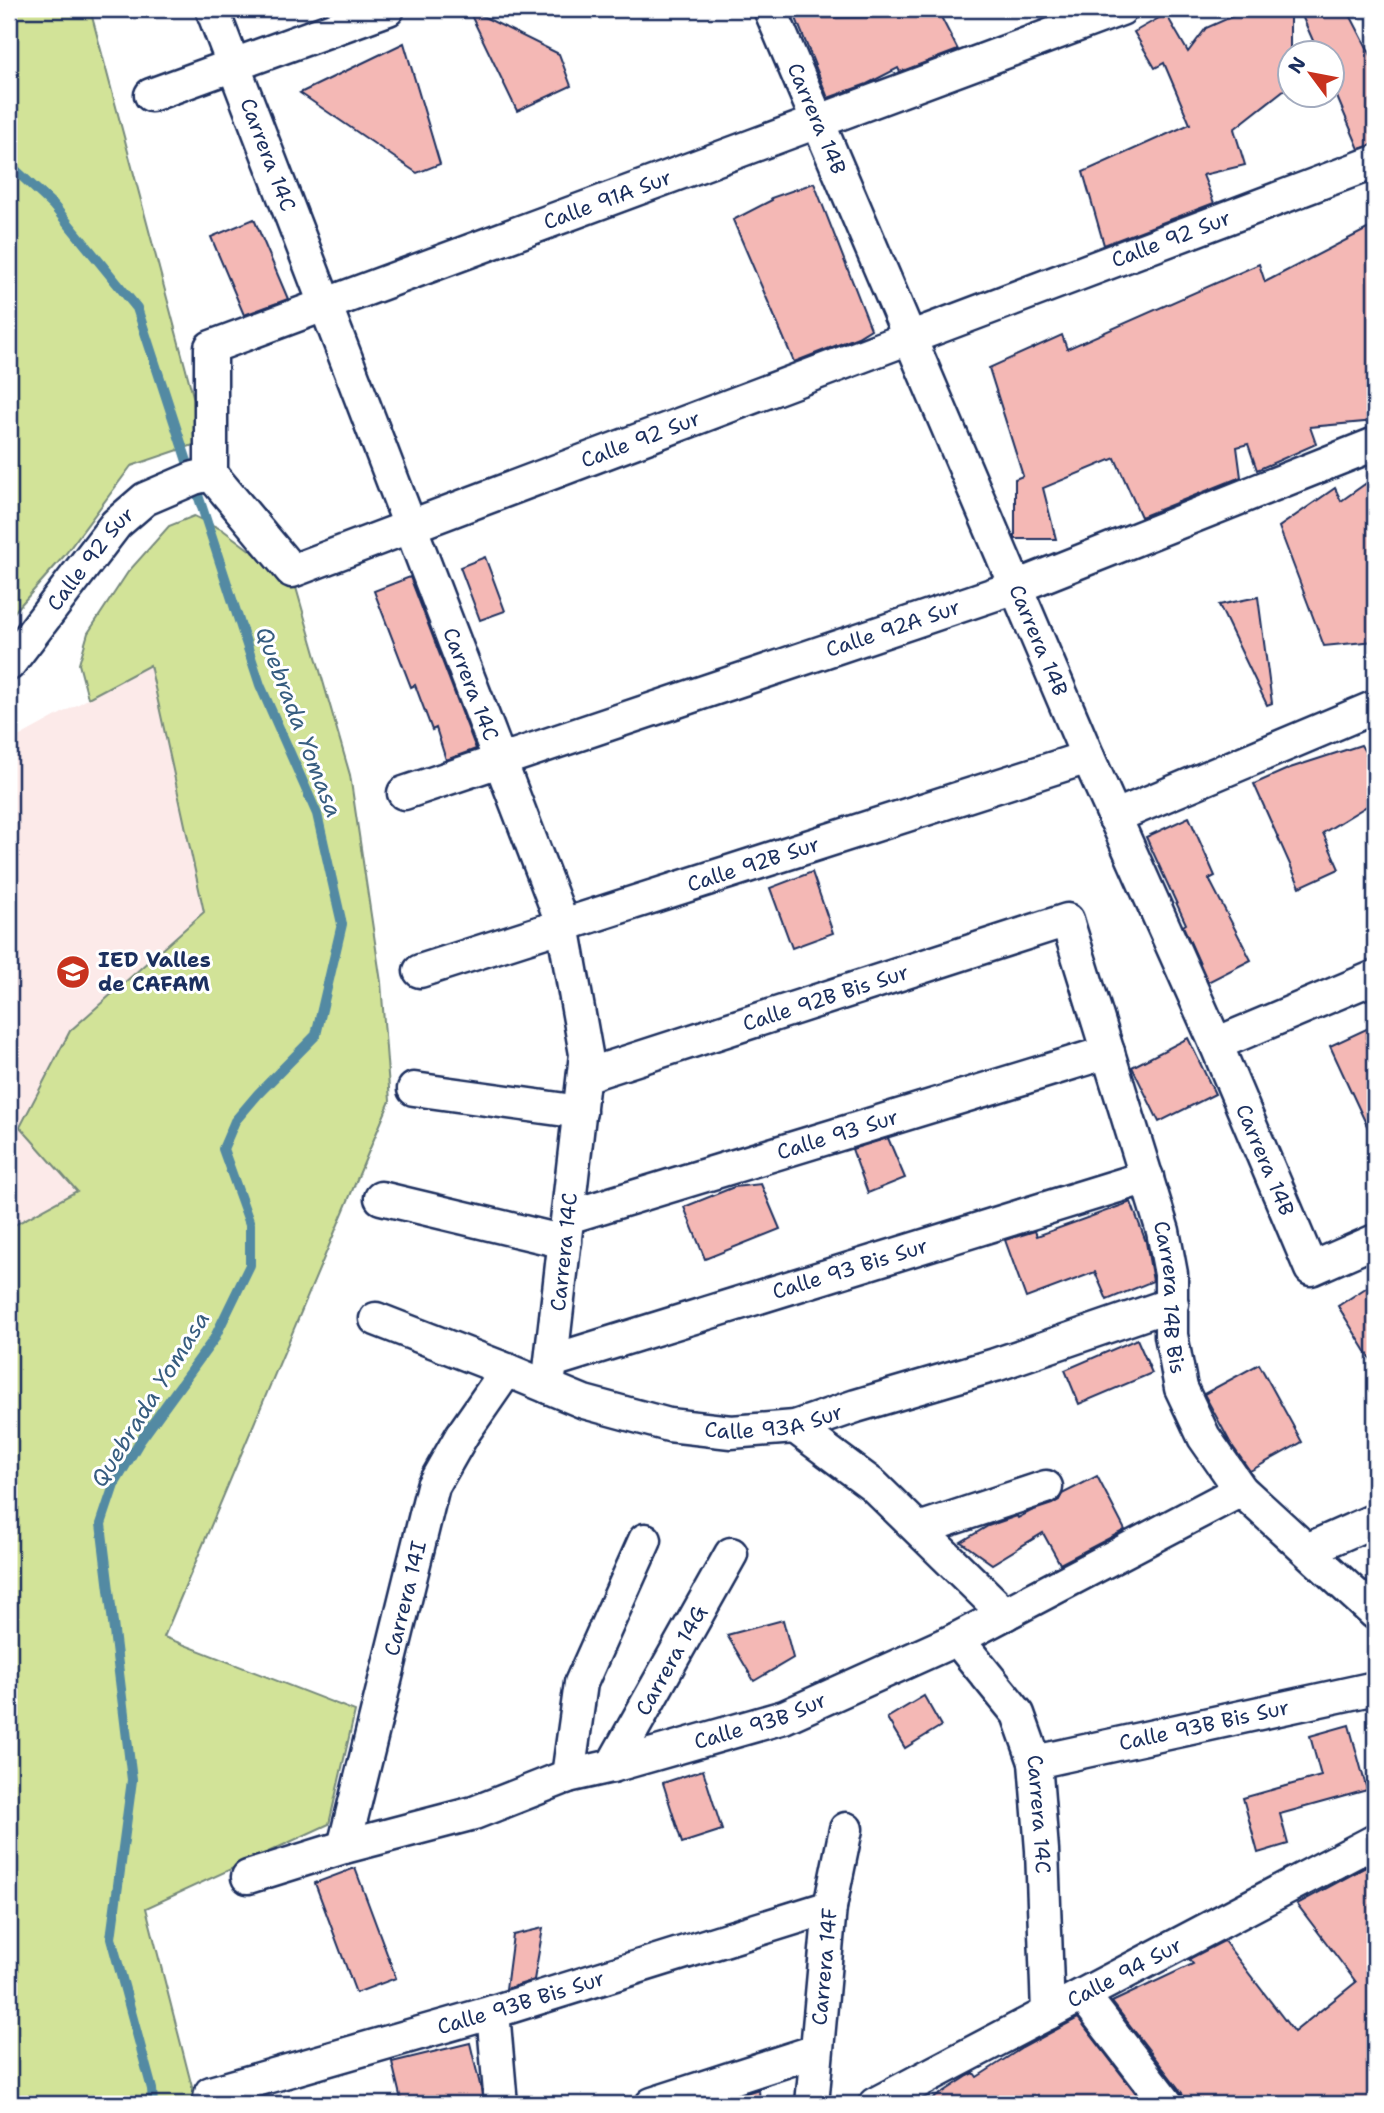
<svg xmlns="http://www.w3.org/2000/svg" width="1384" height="2113" viewBox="0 0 1384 2113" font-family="'Shantell Sans',sans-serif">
<rect width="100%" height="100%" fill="#fff"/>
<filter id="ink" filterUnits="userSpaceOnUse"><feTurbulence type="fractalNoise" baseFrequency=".0143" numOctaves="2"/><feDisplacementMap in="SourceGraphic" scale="14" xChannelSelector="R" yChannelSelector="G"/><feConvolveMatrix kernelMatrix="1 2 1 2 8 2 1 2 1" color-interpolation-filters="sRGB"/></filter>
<g filter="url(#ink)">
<!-- built -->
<path fill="#fceae9" d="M150,665L204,912L70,1031L77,1192L9,1228V742Z"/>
<!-- green -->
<g fill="#d2e398" stroke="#76897b" stroke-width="2">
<path d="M9,9H90L205,441L131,466L64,556L9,618Z"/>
<path d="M194,516L223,530L295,584L350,775L381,982L390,1101L164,1637L355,1711L329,1824L146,1908L193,2091L190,2104H9V1228L77,1191L20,1127L70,1031L204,912L150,665L88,698L79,664L88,633L128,572L169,526Z"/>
</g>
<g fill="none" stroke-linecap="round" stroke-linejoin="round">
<!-- stream -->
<path stroke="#528aa3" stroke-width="10" d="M9,164L53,205L137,308L260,685L317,814L342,924L316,1035L258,1094L235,1121L223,1149L250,1224V1265L214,1339L140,1441L114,1485L101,1524L132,1780L111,1938L152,2089L153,2104"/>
</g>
<!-- building -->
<g fill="#f4b8b5" stroke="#1b2f5e" stroke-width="2">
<path d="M468,9L559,54L571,86L517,111Z"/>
<path d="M877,9H937L958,50L900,72L898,68L867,84L828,98L796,18L880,17Z"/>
<path d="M1249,9H1290V85L1234,129L1245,165L1203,175L1214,203L1104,245L1083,172L1190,124L1164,63L1155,68L1134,32L1166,14L1188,52L1206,28Z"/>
<path d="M1299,9H1347L1375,63V144L1359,149L1332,85V52H1318Z"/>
<path d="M404,43L440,164L417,173L300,93Z"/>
<path d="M814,183L871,329L858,337L794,362L733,220L772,200L771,198Z"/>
<path d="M254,219L288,299L244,315L211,237Z"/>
<path d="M1375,225V421L1310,427L1316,444L1257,470L1248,444L1237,447L1241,477L1141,517L1115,458L1043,488L1056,539H1015V479L1023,476L989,368L1062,335L1067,349L1259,264L1265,282Z"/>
<path d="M1375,477V641L1324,646L1279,527L1335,488L1341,501Z"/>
<path d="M485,557L505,611L480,620L460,567Z"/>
<path d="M410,577L476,749L446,760L436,728L432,730L415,685L411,687L374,591Z"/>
<path d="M1258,597L1272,703L1267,705L1219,605Z"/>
<path d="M1361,745L1375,769V801L1323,833L1339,869L1300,887L1254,784L1290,768Z"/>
<path d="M1189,817L1215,876L1209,879L1251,960L1208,982L1183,926L1186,924L1146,837Z"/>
<path d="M812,872L833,933L792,948L770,888Z"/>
<path d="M1375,1025V1143L1330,1046Z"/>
<path d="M1188,1038L1215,1094L1159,1122L1132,1067Z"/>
<path d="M888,1138L905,1178L868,1193L852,1149Z"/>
<path d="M761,1184L780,1229L705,1259L684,1207L734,1187Z"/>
<path d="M1131,1202L1146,1242L1153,1281L1107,1300L1095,1272L1026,1298L1005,1240L1035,1231L1037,1236Z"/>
<path d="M1375,1282V1366L1338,1306Z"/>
<path d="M1137,1339L1152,1373L1079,1404L1065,1370Z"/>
<path d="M1259,1364L1302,1442L1250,1471L1231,1444L1204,1394Z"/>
<path d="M1097,1476L1125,1530L1060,1564L1043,1533L992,1564L961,1542L988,1526L1017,1516L1018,1518L1031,1511L1052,1504L1059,1500L1062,1494Z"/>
<path d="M783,1620L793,1658L754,1681L727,1635Z"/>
<path d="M924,1696L941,1726L905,1748L887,1718Z"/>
<path d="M1349,1725L1367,1790L1280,1814L1288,1844L1258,1853L1243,1798L1321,1776L1310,1736Z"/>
<path d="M703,1770L722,1830L682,1843L663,1783Z"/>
<path d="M1375,1862V2104H1185L1182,2093L1112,2002L1193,1964L1189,1959L1224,1941L1294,2032L1356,1982L1297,1904Z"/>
<path d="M355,1868L396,1978L356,1993L315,1883Z"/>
<path d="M543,1928L534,1980L506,1989L513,1935Z"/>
<path d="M1078,2018L1144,2104H925L968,2076L974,2073L977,2077L1022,2048Z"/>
<path d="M470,2043L481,2089L483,2104H402L392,2062Z"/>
<path d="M759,2089L760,2104H711Z"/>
</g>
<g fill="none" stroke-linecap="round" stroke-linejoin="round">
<!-- minor casing -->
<g stroke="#1b2f5e" stroke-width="37">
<g id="minor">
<path id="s1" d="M212,9L563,925L586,1054L548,1387"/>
<path id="s2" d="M770,9L1088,757L1216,1044L1311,1269L1375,1241"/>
<path d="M151,95L388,9"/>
<path id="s3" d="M211,474L292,571L1375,162"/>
<path id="s4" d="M211,474V347L1121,9"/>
<path id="s5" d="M9,664L116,524L145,499L194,478L211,474"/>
<path id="s6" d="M404,793L1016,587L1375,444"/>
<path d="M1114,817L1375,707"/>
<path id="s7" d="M420,971L1088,757"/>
<path d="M1216,1044L1375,977"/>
<path id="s8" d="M584,1076L1067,920L1163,1231L1171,1274V1335L1181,1388L1204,1437L1241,1490L1375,1613"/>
<path d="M414,1089L580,1112"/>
<path d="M381,1198L565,1242"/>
<path id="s9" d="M568,1217L1108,1052"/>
<path id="s10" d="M376,1319L507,1370L584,1402L669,1425L731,1432L795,1427L856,1406L995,1365L1172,1304"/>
<path id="s11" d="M552,1361L1147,1177"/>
<path d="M795,1427L873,1485L1005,1614"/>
<path d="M919,1529L1046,1487"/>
<path d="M1307,1550L1375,1520"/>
<path id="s12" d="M957,1639L1018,1714L1035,1762L1042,1850L1048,2013"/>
<path id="s13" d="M1035,1762L1375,1688"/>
<path id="s14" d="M612,1766L731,1554"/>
<path d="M568,1776L581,1683L645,1540"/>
<path id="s15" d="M344,1847L433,1486L462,1435L507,1370"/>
<path id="s16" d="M248,1877L344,1847L474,1813L568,1776L612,1766L784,1717L957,1639L1241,1490"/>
<path d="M1083,1995L1167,2104"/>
<path d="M493,2012L501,2104"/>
<path id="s17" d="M209,2104L211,2093L493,2012L830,1907"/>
<path d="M652,2104L816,2051"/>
<path id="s18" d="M812,2104L830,1907L846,1829"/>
<path id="s19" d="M875,2104L1375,1841"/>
</g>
</g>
<!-- minor -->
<use href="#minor" stroke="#fff" stroke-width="32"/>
</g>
</g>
<!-- icons -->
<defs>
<g id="school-disc" transform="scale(1.75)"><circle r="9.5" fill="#c8321e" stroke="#fff"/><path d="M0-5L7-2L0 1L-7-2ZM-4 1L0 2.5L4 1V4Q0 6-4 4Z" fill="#fff"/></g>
</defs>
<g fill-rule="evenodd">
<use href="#school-disc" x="73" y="972"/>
</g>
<g text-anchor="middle" stroke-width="6" stroke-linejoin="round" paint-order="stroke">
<!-- street labels -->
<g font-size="21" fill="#1b2f5e" stroke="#fff">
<text dy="7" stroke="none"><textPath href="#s2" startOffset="119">Carrera 14B</textPath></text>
<text dy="7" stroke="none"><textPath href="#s1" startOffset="156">Carrera 14C</textPath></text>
<text dy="7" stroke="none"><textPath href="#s4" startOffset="550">Calle 91A Sur</textPath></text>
<text dy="7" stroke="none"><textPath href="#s3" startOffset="1066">Calle 92 Sur</textPath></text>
<text dy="7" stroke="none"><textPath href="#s3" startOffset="499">Calle 92 Sur</textPath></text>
<text dy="7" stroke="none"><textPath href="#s5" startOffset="133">Calle 92 Sur</textPath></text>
<text dy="7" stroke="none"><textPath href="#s6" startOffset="516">Calle 92A Sur</textPath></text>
<text dy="7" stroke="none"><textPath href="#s2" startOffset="686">Carrera 14B</textPath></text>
<text dy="7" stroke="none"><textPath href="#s1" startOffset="723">Carrera 14C</textPath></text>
<text dy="7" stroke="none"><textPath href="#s7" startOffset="350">Calle 92B Sur</textPath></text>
<text dy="7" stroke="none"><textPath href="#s8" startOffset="254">Calle 92B Bis Sur</textPath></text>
<text dy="7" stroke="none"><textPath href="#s9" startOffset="282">Calle 93 Sur</textPath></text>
<text dy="7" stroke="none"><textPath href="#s2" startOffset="1253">Carrera 14B</textPath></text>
<text transform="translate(564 1252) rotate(-84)" y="7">Carrera 14C</text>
<text dy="7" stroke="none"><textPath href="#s11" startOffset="312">Calle 93 Bis Sur</textPath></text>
<text dy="7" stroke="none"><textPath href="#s8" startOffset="900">Carrera 14B Bis</textPath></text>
<text dy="7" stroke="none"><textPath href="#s10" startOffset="418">Calle 93A Sur</textPath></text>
<text dy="7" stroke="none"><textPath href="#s15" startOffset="256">Carrera 14I</textPath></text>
<text dy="7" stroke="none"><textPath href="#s14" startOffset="121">Carrera 14G</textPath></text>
<text dy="7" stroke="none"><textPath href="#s16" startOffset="536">Calle 93B Sur</textPath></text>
<text dy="7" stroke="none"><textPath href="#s13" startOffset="173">Calle 93B Bis Sur</textPath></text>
<text dy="7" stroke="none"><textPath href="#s12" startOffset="200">Carrera 14C</textPath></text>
<text dy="7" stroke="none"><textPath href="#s18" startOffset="138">Carrera 14F</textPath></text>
<text dy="7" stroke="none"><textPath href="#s19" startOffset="282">Calle 94 Sur</textPath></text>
<text dy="7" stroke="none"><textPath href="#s17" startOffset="334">Calle 93B Bis Sur</textPath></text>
</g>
<!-- poi labels -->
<g font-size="21" font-weight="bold" fill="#1b2f5e" stroke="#fff" text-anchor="start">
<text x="98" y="967">IED Valles<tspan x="98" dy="24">de CAFAM</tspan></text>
</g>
<!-- water labels -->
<g font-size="23" font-style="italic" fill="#375d80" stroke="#fff">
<text transform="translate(299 722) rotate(69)" y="8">Quebrada Yomasa</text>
<text transform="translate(150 1399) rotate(-58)" y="8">Quebrada Yomasa</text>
</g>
</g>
<!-- margin -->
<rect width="1384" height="2113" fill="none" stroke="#fff" stroke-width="35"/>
<rect x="18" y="18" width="1349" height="2078" fill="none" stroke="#1b2f5e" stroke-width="2.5" filter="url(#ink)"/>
<!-- north arrow -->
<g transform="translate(1311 74) rotate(302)"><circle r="33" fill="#ffffff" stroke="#a4acbf" stroke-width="2"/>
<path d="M0-5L12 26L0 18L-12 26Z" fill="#c8321e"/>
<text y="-10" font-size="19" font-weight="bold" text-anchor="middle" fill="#1b2f5e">N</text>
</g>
</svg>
